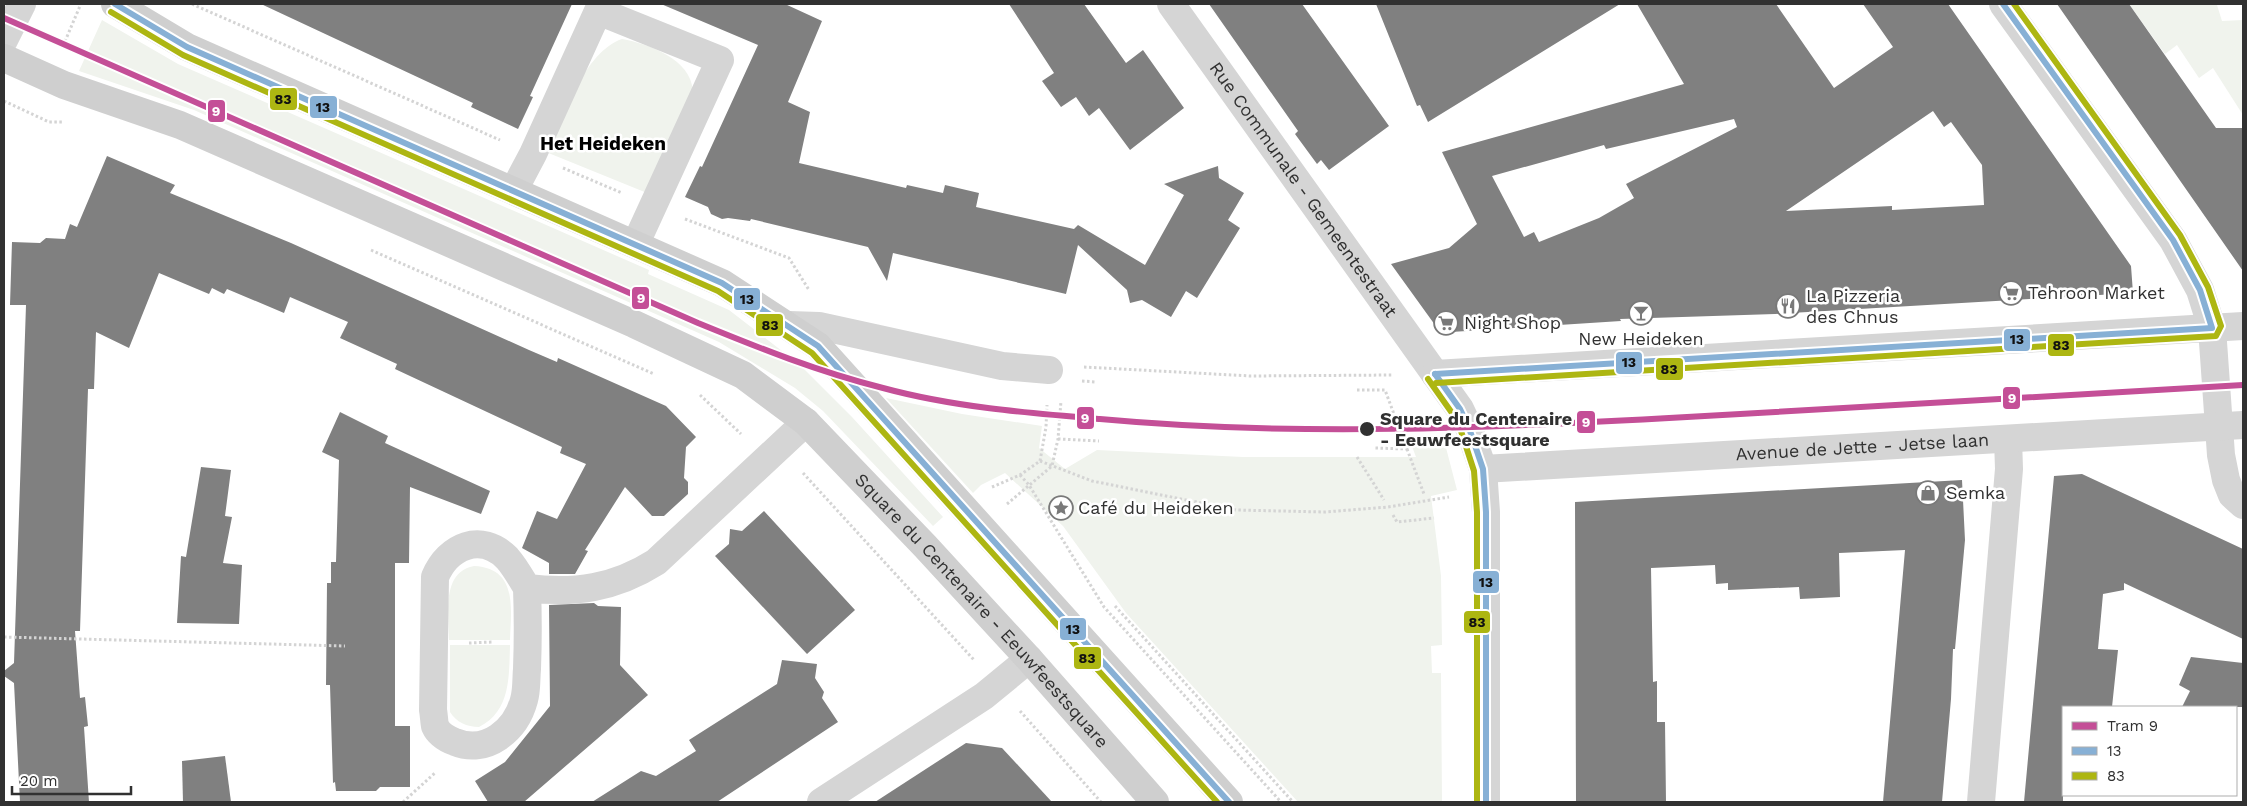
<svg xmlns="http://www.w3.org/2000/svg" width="2247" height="806" viewBox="0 0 2247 806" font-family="'Work Sans',sans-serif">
<rect width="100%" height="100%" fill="#fff"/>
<!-- green -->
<g fill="#f0f3ed">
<path d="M2129,4H2243L2217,5L2222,21L2243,20L2241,90H2243V115L2213,68L2199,78L2177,45L2165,54Z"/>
<path d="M102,20L178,64L649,270L648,274L729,310L800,365L852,417L943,517L933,526L823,411L795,388L719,342L194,110L79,71Z"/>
<path d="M622,39C649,44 691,59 693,91L647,193L546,152C563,118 584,52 622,39Z"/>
<path d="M886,398L962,414L1042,426L1039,448L1065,469L1097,450L1243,457H1416L1410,441L1444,440L1457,490L1431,496L1441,576L1442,645L1431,646L1432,673H1441L1442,802H1298L1126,613L1063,526L1005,473L981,485L973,493Z"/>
<path d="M474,566C518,568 511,609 510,640H449C449,615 441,572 474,566Z"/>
<path d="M450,645H510C509,676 511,711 479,727C467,727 456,722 450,712Z"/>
</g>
<!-- building -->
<g fill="#808080" fill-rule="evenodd">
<path d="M261,4H572L530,96L533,97L518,129L471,107L473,103Z"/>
<path d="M661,4H785L822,21L788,102L810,112L799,163L906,188L907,185L943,193L945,185L979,193L976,207L1074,229L1078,225L1145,265L1184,195L1164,184L1218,166L1219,178L1244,193L1228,220L1240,228L1197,298L1186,291L1171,317L1142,300L1130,303L1127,290L1078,245L1066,294L893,253L887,281L868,247L751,219L750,221L728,218L722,219L711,214L708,207L685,197L700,166L702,167L758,45Z"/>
<path d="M1009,4H1084L1126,63L1143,50L1184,108L1130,150L1099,108L1089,116L1076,97L1061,107L1042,81L1054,73Z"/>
<path d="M1209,4H1302L1389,126L1329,170L1321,160L1317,164L1295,134L1298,131Z"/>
<path d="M1376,4H1620L1428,122L1420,105L1417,106Z"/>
<path d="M1637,4H1776L1834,88L1893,47L1863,4H1948L2131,266L2133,293L1775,314L1620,319L1621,321L1451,332L1435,325L1391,264L1449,248L1477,224L1442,152L1684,84ZM1933,111L1944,127L1951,122L1982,165L1984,205L1892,210V206L1786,211ZM1734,119L1737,127L1626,184L1634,198L1599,218L1539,242L1534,232L1524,237L1492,176L1604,145L1606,149Z"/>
<path d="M2057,4H2129L2216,128H2243V271Z"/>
<path d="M107,156L175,185L170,193L291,243L529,350L557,362L558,358L666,406L696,437L686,447L684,478L688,482V494L664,516H652L625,487L585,550L588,551L575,574H549V563L522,548L537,511L557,519L586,464L560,453L562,447L395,369L397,364L340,338L348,322L290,297L284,313L227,289L224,294L212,288L209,294L159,273L129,348L96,332L94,389H88L80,631H75L80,698L85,697L88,726L84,727L89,802H20L14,683L4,676V671L14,663L26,305H10L12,242L40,243L46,238L65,239L70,224L77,227Z"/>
<path d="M340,412L388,436L385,443L490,491L481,514L410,487L409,563H395V726H410V787H380L376,791H336L335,782L333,783L330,685H326L327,583H331V562H336L339,460L322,452Z"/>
<path d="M201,467L231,470L225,516L232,517L223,563L242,565L239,624L177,623L181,556L186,557Z"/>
<path d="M2082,474L2243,549V639L2124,583V590L2103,594L2098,649L2118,650L2112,707H2063V802H2024L2054,476Z"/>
<path d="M1962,480L1965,540L1955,649H1953L1951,699L1942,802H1883L1905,550L1839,553L1840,597L1800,599L1799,587L1728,590V583L1716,584L1715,565L1651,568L1653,682L1657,681V722H1665L1666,802H1576L1575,502Z"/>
<path d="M764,511L855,610L807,654L715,556L729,544L730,529L742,531Z"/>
<path d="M594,603L598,606L621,607L620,665L648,695L524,802H488L475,781L505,762L550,706L549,605Z"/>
<path d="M2191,657L2243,663V707H2182L2190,691L2179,685Z"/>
<path d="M782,660L817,664L815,678L824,692L822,698L838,722L717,802H592L641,771L656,776L696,751L689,740L777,684Z"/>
<path d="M966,743L1002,748L1052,802H875Z"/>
<path d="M225,756L231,802H183L182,761Z"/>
</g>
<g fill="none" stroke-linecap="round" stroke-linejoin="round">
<!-- path -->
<g stroke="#d4d4d4" stroke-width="3" stroke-dasharray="2.5 2.5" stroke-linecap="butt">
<path d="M192,4L500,140"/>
<path d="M63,46L80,6"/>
<path d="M4,101L49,122H62"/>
<path d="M563,168L622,193"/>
<path d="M685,219L789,258L809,290"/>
<path d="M371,250L654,374"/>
<path d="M1084,367L1251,376L1392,375"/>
<path d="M1082,381L1096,382"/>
<path d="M1357,390H1385L1407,449L1375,448"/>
<path d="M700,395L741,434"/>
<path d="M1058,439L1099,441"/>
<path d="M1407,449L1424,494"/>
<path d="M1357,457L1384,500"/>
<path d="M1040,461L1092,481L1236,510L1325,512L1388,507L1449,497"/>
<path d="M803,473L974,660"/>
<path d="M1020,475L1029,485L1104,607L1281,802"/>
<path d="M992,487L1020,475L1040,461L1046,427L1047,405"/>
<path d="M1007,504L1052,466L1058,439L1061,401"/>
<path d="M1393,515L1397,522L1434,518"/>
<path d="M1115,606L1293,802"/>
<path d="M4,637L345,646"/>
<path d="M469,643L492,642"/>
<path d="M1020,711L1101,802"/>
<path d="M403,802L436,772"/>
</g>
<!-- minor -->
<g stroke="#d5d5d5" stroke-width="28">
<path id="s1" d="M1171,4L1435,374"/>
<path d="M2003,4L2173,240L2200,290L2212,328L2221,455L2226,480L2232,495L2243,505"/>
<path d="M4,40L22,4"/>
<path d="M514,190L533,154L598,11L720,60L636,243"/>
<path d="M789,325L819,326L1002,366L1049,370"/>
<path d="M527,588C528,615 528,642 527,669C526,679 527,690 524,700C516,730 487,755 455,742C447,739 439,735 435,726C434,721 434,715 433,710L435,577C448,546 481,532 507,558C515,567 521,578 527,588C575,594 615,588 656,562L806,422"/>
<path d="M821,802L984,696L1029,659"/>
<path d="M1981,802L2009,469L2008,439"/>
</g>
<!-- tertiary -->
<g stroke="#d5d5d5" stroke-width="28">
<path d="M1435,374L2243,326"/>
<path d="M1435,374L1460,409L1469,428L1483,469L1486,512V802"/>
<path id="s2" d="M1483,469L2243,425"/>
</g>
<!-- secondary -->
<g stroke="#cfcfcf" stroke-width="28">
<path d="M115,4L187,47L722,283L818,346L1229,802"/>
<path id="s3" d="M4,58L64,85L180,125L634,324L743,375L806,422L925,546L1029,659L1155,802"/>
</g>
<!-- bus-1 casing -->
<g stroke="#fff" stroke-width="10">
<g id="bus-1">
<path d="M115,4L187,47L722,283L818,346L1229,802"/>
<path d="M1435,374L2212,328L2200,290L2173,240L2003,4"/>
<path d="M1435,374L1460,409L1469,428L1483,469L1486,512V802"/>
</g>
</g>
<!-- bus-2 casing -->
<g stroke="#fff" stroke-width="10">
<g id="bus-2">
<path d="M111,12L183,55L718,291L812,353L1217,802"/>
<path d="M1428,379L1452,413L1461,431L1474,471L1477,512V802"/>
<path d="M1436,383L2216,336L2221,326L2208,287L2180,235L2014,4"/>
</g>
</g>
<!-- bus-1 -->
<use href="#bus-1" stroke="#87b0d5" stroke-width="6"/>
<!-- bus-2 -->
<use href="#bus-2" stroke="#adb612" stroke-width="6"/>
<!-- tram-1 casing -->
<g stroke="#fff" stroke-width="10">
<path id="tram-1" d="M4,18L698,323C759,348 819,372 883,388C953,407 1027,413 1100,419C1295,437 1491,428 1687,417C1872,406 2058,396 2243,385"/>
</g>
<!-- tram-1 -->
<use href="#tram-1" stroke="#c44f97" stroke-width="6"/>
</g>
<!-- icons -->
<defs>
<g id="supermarket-ring" transform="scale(1.25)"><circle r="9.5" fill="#fff" stroke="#797979" stroke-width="1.5"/><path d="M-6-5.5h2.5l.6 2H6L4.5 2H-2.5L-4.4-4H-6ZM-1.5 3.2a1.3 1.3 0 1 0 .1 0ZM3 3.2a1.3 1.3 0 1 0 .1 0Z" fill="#797979"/></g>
<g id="restaurant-ring" transform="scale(1.25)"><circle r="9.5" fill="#fff" stroke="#797979" stroke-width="1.5"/><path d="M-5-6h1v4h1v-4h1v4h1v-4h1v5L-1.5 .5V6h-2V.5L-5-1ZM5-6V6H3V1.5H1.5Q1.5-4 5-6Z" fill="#797979"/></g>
<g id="bar-ring" transform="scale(1.25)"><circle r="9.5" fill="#fff" stroke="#797979" stroke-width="1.5"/><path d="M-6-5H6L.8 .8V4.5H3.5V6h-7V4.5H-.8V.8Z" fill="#797979"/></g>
<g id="shop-ring" transform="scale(1.25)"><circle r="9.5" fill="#fff" stroke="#797979" stroke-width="1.5"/><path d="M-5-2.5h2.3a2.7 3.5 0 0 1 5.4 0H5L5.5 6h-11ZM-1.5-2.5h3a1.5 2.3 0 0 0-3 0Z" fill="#797979"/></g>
<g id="sight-ring" transform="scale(1.25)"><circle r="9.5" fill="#fff" stroke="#797979" stroke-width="1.5"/><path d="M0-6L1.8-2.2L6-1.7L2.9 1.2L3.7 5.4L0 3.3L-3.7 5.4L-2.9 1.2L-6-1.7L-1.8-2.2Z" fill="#797979"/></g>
</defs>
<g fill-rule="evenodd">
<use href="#supermarket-ring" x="2011" y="293"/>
<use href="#restaurant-ring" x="1788" y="306"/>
<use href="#bar-ring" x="1641" y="313"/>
<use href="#supermarket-ring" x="1446" y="323"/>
<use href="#shop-ring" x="1928" y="493"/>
<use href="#sight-ring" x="1061" y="508"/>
</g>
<!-- markers -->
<circle fill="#313131" stroke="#fff" stroke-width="2" cx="1367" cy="429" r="8"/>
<g text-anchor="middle" stroke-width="5" stroke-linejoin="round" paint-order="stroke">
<!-- street labels -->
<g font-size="18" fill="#313131" stroke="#fff">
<text dy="6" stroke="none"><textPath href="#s1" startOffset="228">Rue Communale - Gemeentestraat</textPath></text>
<text dy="6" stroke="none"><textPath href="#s2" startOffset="380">Avenue de Jette - Jetse laan</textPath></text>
<text dy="6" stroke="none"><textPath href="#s3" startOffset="1141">Square du Centenaire - Eeuwfeestsquare</textPath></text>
</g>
<!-- poi labels -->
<g font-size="18" fill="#313131" stroke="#fff" text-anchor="start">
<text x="2028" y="299">Tehroon Market</text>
<text x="1806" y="302">La Pizzeria<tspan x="1806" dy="21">des Chnus</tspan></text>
<text x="1464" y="329">Night Shop</text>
<text x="1641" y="345" text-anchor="middle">New Heideken</text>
<text x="1946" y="499">Semka</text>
<text x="1078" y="514">Café du Heideken</text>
</g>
<!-- stop labels -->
<g font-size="18" font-weight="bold" fill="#313131" stroke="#fff" text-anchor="start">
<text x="1380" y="425">Square du Centenaire<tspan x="1380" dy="21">- Eeuwfeestsquare</tspan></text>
</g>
<!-- neighbourhood labels -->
<g font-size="19" font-weight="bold" fill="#000" stroke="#fff">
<text x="603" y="150">Het Heideken</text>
</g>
</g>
<g stroke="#fff" stroke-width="2">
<rect x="269" y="87" width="29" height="24" rx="5" fill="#adb612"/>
<rect x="309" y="95" width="29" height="24" rx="5" fill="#87b0d5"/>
<rect x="207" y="99" width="19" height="24" rx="5" fill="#c44f97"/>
<rect x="631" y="286" width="19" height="24" rx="5" fill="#c44f97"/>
<rect x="733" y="287" width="28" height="24" rx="5" fill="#87b0d5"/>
<rect x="755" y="313" width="29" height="24" rx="5" fill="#adb612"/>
<rect x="2003" y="328" width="28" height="24" rx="5" fill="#87b0d5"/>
<rect x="2047" y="333" width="28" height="24" rx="5" fill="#adb612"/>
<rect x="1615" y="351" width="28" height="24" rx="5" fill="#87b0d5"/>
<rect x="1655" y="357" width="29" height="24" rx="5" fill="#adb612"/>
<rect x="2002" y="386" width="19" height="24" rx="5" fill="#c44f97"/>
<rect x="1076" y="406" width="19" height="24" rx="5" fill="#c44f97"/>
<rect x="1576" y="410" width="20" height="24" rx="5" fill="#c44f97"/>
<rect x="1472" y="570" width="28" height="24" rx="5" fill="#87b0d5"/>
<rect x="1463" y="610" width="28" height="24" rx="5" fill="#adb612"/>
<rect x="1059" y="617" width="28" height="24" rx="5" fill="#87b0d5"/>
<rect x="1073" y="646" width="29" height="24" rx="5" fill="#adb612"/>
</g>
<g font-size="14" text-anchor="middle" font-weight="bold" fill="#fff">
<text x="216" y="116">9</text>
<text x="641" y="303">9</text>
<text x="2012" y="403">9</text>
<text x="1085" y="423">9</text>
<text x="1586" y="427">9</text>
</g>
<g font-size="14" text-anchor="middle" font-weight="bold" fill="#111">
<text x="283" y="104">83</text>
<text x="323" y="112">13</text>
<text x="747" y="304">13</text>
<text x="770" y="330">83</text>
<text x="2017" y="344">13</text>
<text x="2061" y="350">83</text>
<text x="1629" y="367">13</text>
<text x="1669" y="374">83</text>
<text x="1486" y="587">13</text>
<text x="1477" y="627">83</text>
<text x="1073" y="634">13</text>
<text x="1087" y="663">83</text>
</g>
<!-- border -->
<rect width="2247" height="806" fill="none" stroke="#313131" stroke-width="10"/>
<!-- legend -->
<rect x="2062" y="706" width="175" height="90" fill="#ffffff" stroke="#adadad"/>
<rect x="2072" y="722" width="25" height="8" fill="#c44f97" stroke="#adadad"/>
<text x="2107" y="731" font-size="15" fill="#313131">Tram 9</text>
<rect x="2072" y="747" width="25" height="8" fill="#87b0d5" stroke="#adadad"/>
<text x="2107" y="756" font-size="15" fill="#313131">13</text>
<rect x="2072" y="772" width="25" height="8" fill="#adb612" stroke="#adadad"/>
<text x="2107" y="781" font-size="15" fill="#313131">83</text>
<!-- scale -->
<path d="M12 786v8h119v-8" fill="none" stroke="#313131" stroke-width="2.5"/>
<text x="20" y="786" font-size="15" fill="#313131" stroke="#ffffff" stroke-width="4" paint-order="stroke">20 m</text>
</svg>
